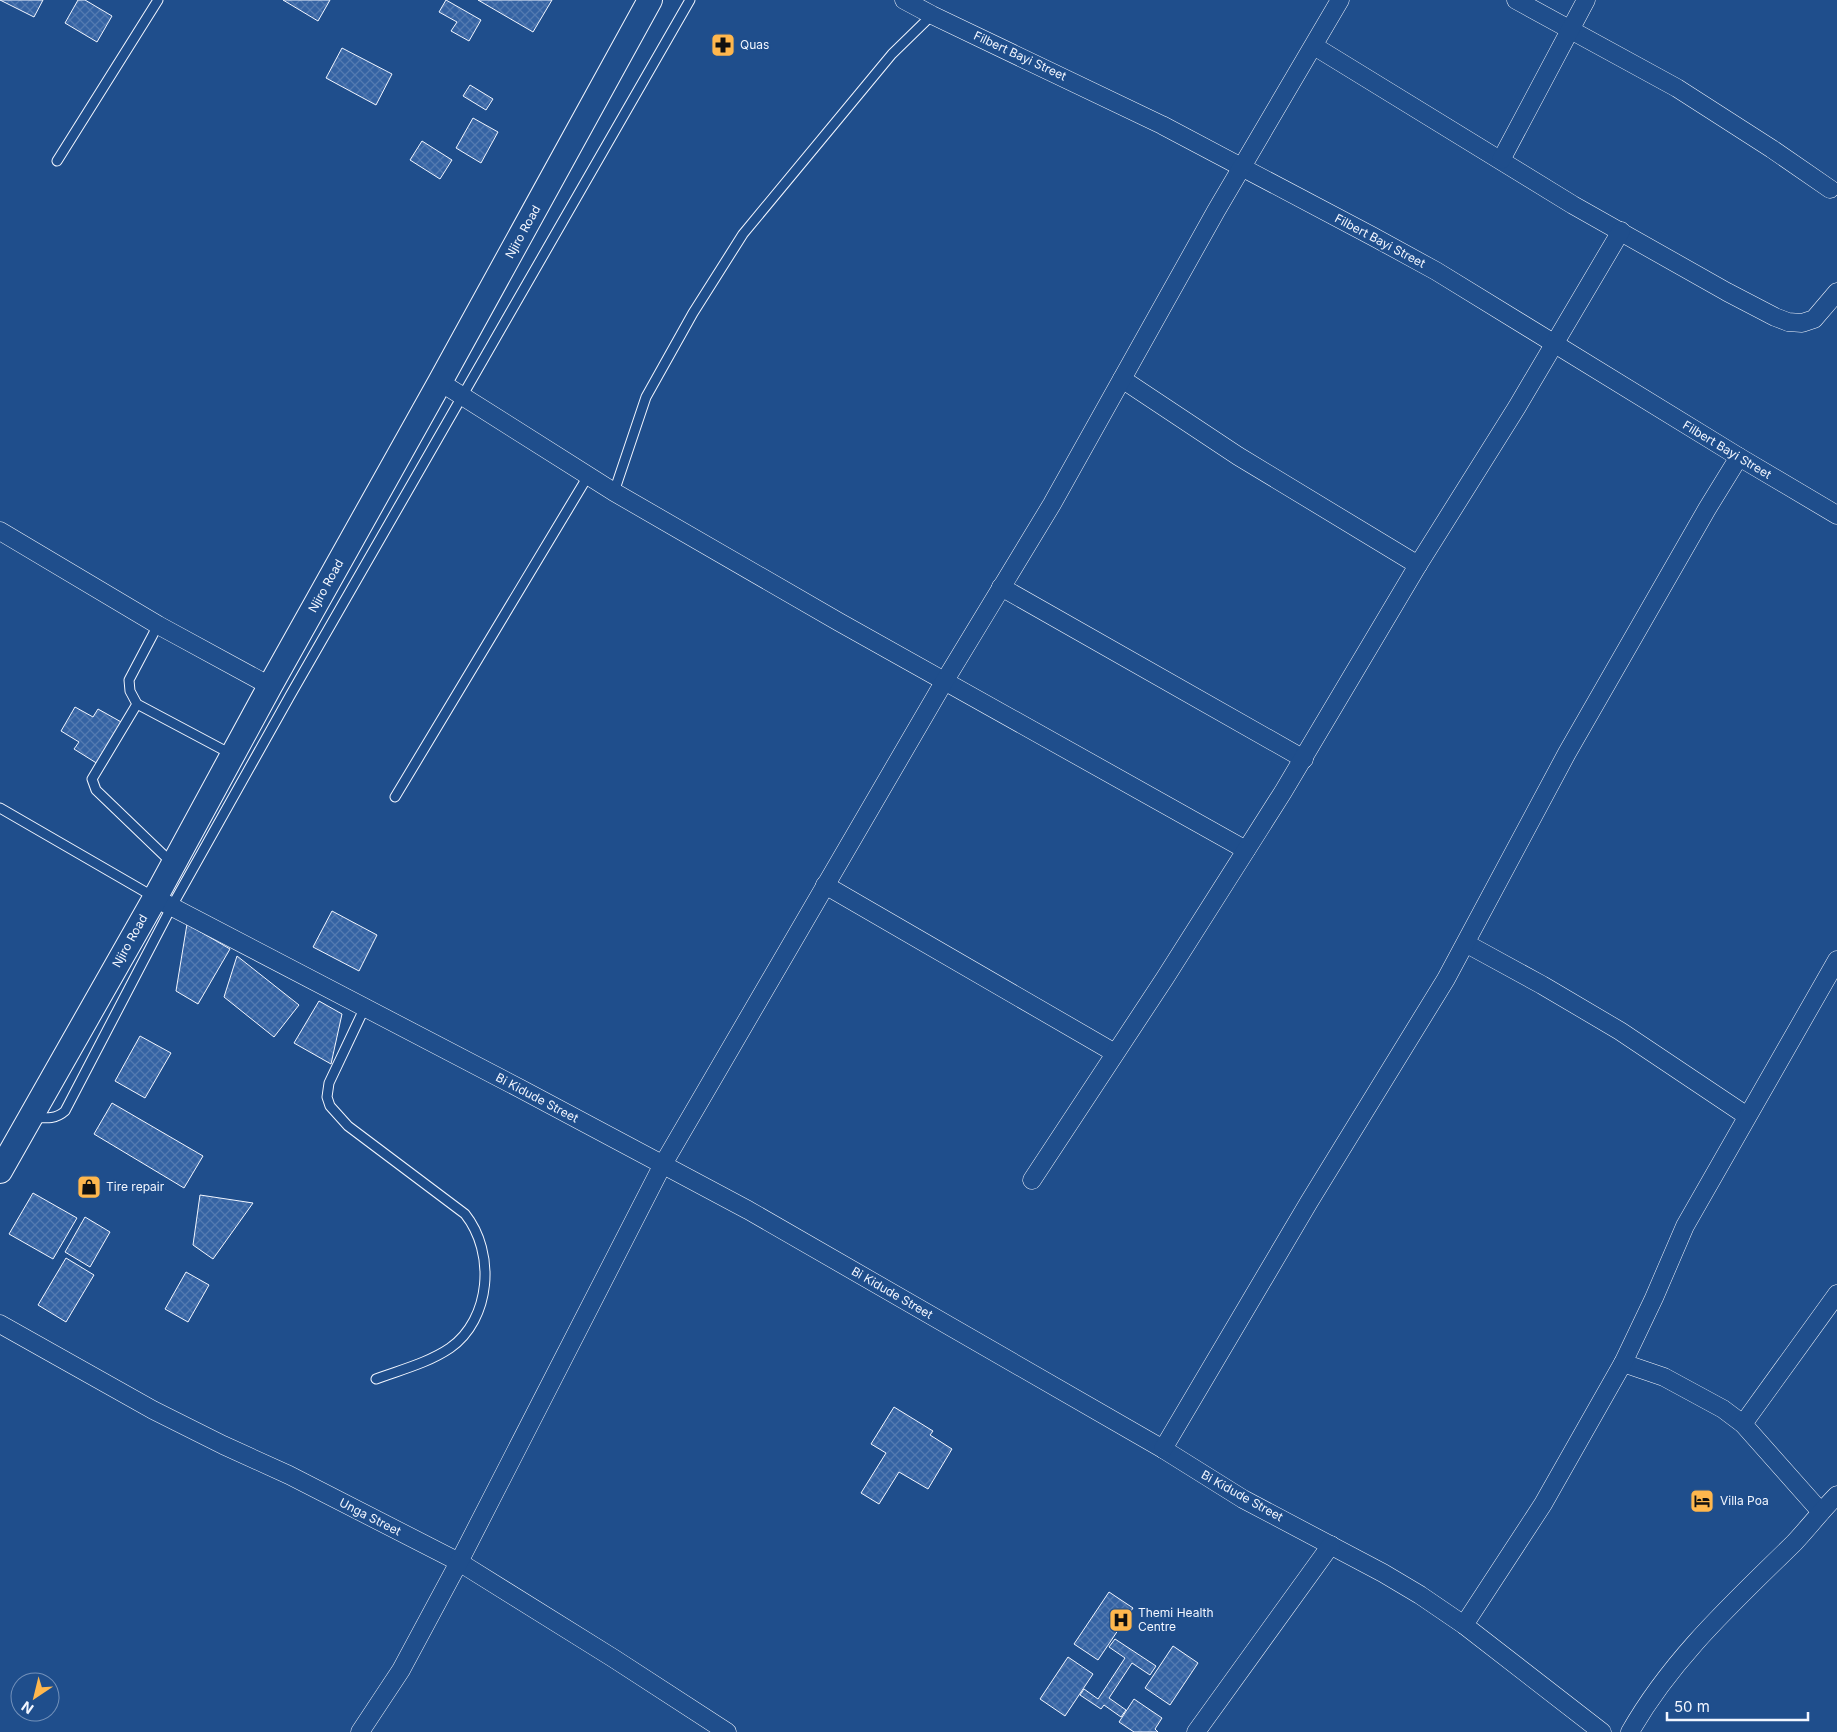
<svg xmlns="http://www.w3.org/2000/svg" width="1837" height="1732" viewBox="0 0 1837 1732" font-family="Inter,sans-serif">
<defs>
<pattern id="building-cross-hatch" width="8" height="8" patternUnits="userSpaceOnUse" patternTransform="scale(1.25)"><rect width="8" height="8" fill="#3563a3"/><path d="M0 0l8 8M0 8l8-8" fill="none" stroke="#537ab1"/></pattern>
</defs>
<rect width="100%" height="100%" fill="#1f4e8c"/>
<!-- building -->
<g fill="url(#building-cross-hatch)" stroke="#f2f6ff">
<path d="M0,0H43L34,17Z"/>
<path d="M78,0H85L112,16L97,42L65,23Z"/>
<path d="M283,0H330L318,21Z"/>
<path d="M446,0L481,20L469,41L451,31L457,22L439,12Z"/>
<path d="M478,0H552L533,32Z"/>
<path d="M342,48L392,74L376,105L326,78Z"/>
<path d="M470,85L493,99L486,110L463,96Z"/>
<path d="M473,118L498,132L481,163L456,148Z"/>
<path d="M422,141L452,160L440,179L410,160Z"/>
<path d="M75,707L93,717L98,709L123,723L98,764L74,749L79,742L61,731Z"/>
<path d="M332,911L377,935L359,971L313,947Z"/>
<path d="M187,924L230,949L198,1004L176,991Z"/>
<path d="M237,956L299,1005L274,1037L224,997Z"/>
<path d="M319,1001L342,1014L331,1064L294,1043Z"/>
<path d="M140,1036L171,1053L145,1098L115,1081Z"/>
<path d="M112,1103L203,1156L184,1188L94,1134Z"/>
<path d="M33,1193L77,1218L53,1259L9,1234Z"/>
<path d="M200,1195L253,1203L213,1259L193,1245Z"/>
<path d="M85,1217L110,1232L90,1267L65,1252Z"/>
<path d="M66,1258L94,1275L66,1322L38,1305Z"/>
<path d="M186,1272L209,1285L188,1322L165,1309Z"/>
<path d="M894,1407L933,1431L930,1435L952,1449L928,1489L899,1472L879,1504L861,1493L886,1453L871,1444Z"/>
<path d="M1109,1592L1133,1608L1098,1660L1074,1644Z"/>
<path d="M1115,1639L1156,1666L1150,1675L1132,1663L1109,1698L1126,1710L1121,1717L1104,1705L1101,1709L1080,1695L1084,1689L1098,1699L1125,1658L1109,1647Z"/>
<path d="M1173,1646L1198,1663L1170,1705L1145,1688Z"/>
<path d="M1068,1657L1093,1674L1065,1716L1040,1699Z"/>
<path d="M1134,1699L1162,1718L1155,1729L1158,1732H1134L1119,1722Z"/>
</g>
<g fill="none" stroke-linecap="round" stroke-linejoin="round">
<!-- lane casing -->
<g stroke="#f2f6ff" stroke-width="11">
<g id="lane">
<path d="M57,161L158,0"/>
<path d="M614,492L646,397L693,313L743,234L892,54L932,15"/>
<path d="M158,625L129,680L130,691L137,704L231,754"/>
<path d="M137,704L92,779L96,790L172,863"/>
<path d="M395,797L588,476"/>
<path d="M0,808L154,897"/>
<path d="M365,1007L329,1083L327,1097L330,1106L348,1126L465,1214C496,1253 491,1319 450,1348C428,1363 400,1370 376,1379"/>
<path d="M32,1117C45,1118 55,1120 65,1111L172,906L291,694L690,0"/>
</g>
</g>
<!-- street casing -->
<g stroke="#f2f6ff" stroke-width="19">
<g id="street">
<path d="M904,0L932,15L1162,125L1372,236L1436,271L1739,457L1837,515"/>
<path d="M1516,0L1677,88L1772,149L1830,189"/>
<path d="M1314,46L1573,205L1727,292L1775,317L1788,322L1802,323L1814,319L1837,292"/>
<path d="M1501,160L1586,0"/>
<path d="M1122,379L1238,456L1418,565"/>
<path d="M440,382L614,492L839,622L1246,850"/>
<path d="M0,531L158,625L270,686"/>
<path d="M1001,587L1304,759"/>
<path d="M825,885L1115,1053"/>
<path d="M155,898L521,1089L748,1210L1163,1449L1243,1499L1383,1573L1420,1595L1464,1625L1602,1732"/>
<path d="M1467,944L1542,985L1620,1031L1747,1116"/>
<path d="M1032,1180L1165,978L1283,792L1418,565L1517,407L1621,231"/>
<path d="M0,1324L153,1410L223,1445L289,1475L459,1562L613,1658L727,1732"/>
<path d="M1623,1363L1664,1377L1723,1409L1743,1424L1821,1512"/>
<path d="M1743,1424L1837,1294"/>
<path d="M1163,1449L1309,1202L1446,979L1567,753L1707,509L1739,457"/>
<path d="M1464,1625L1543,1504L1623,1363L1654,1298L1685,1226L1837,960"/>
<path d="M360,1732L401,1670L459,1562L662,1166L944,682L1052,504L1216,211L1340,0"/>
<path d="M1196,1732L1331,1545"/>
<path d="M1630,1732C1672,1658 1734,1602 1794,1543C1809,1527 1822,1510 1837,1495"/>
</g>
</g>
<!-- secondary casing -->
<g stroke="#f2f6ff" stroke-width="26">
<path id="secondary" d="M0,1171L155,898L270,686L440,382L650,0"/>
</g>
<!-- lane -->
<use href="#lane" stroke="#1f4e8c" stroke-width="9"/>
<!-- street -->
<use href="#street" stroke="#1f4e8c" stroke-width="18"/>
<!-- secondary -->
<use href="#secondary" stroke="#1f4e8c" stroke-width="24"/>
</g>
<!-- icons -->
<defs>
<g id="pharmacy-square" transform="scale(1.25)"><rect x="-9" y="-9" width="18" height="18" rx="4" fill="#ffb74d" stroke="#1f4e8c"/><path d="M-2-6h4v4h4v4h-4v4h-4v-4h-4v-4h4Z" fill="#111"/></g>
<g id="shop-square" transform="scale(1.25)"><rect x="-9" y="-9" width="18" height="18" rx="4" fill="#ffb74d" stroke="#1f4e8c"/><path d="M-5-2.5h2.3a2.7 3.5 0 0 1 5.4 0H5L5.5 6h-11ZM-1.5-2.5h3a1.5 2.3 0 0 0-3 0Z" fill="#111"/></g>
<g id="hotel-square" transform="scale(1.25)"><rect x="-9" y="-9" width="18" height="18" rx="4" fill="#ffb74d" stroke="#1f4e8c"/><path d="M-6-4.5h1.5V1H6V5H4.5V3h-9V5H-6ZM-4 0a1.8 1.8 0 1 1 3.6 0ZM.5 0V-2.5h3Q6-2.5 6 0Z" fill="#111"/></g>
<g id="hospital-square" transform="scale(1.25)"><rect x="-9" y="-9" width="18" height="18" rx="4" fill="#ffb74d" stroke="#1f4e8c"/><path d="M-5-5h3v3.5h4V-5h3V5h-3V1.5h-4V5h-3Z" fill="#111"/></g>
</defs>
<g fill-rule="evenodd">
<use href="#pharmacy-square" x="723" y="45"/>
<use href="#shop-square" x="89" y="1187"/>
<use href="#hotel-square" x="1702" y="1501"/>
<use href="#hospital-square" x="1121" y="1620"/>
</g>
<g text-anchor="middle" stroke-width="4" stroke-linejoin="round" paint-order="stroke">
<!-- poi labels -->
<g font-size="12" fill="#f2f6ff" stroke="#1f4e8c" text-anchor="start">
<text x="740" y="49">Quas</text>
<text x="106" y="1191">Tire repair</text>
<text x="1720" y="1505">Villa Poa</text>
<text x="1138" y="1617">Themi Health<tspan x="1138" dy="14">Centre</tspan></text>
</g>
<!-- street labels -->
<g font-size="12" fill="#f2f6ff" stroke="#1f4e8c">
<text transform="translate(1020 56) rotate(25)" y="4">Filbert Bayi Street</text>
<text transform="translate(523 232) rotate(-61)" y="4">Njiro Road</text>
<text transform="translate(1380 241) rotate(28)" y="4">Filbert Bayi Street</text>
<text transform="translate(1727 450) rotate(31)" y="4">Filbert Bayi Street</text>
<text transform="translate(326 586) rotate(-61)" y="4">Njiro Road</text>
<text transform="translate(130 941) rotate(-61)" y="4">Njiro Road</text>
<text transform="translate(537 1098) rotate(28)" y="4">Bi Kidude Street</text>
<text transform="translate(892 1293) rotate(30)" y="4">Bi Kidude Street</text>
<text transform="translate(1242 1496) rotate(29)" y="4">Bi Kidude Street</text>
<text transform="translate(370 1517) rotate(27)" y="4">Unga Street</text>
</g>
</g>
<!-- north arrow -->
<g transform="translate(35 1697) rotate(215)"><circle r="24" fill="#1f4e8c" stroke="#7391ba"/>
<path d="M0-4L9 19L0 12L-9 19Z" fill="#ffb74d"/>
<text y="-8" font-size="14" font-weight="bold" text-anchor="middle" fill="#f2f6ff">N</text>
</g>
<!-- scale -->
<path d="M1667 1712v8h141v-8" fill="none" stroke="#f2f6ff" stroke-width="2.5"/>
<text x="1674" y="1712" font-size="15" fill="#f2f6ff" stroke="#1f4e8c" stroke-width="4" paint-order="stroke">50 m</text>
</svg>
